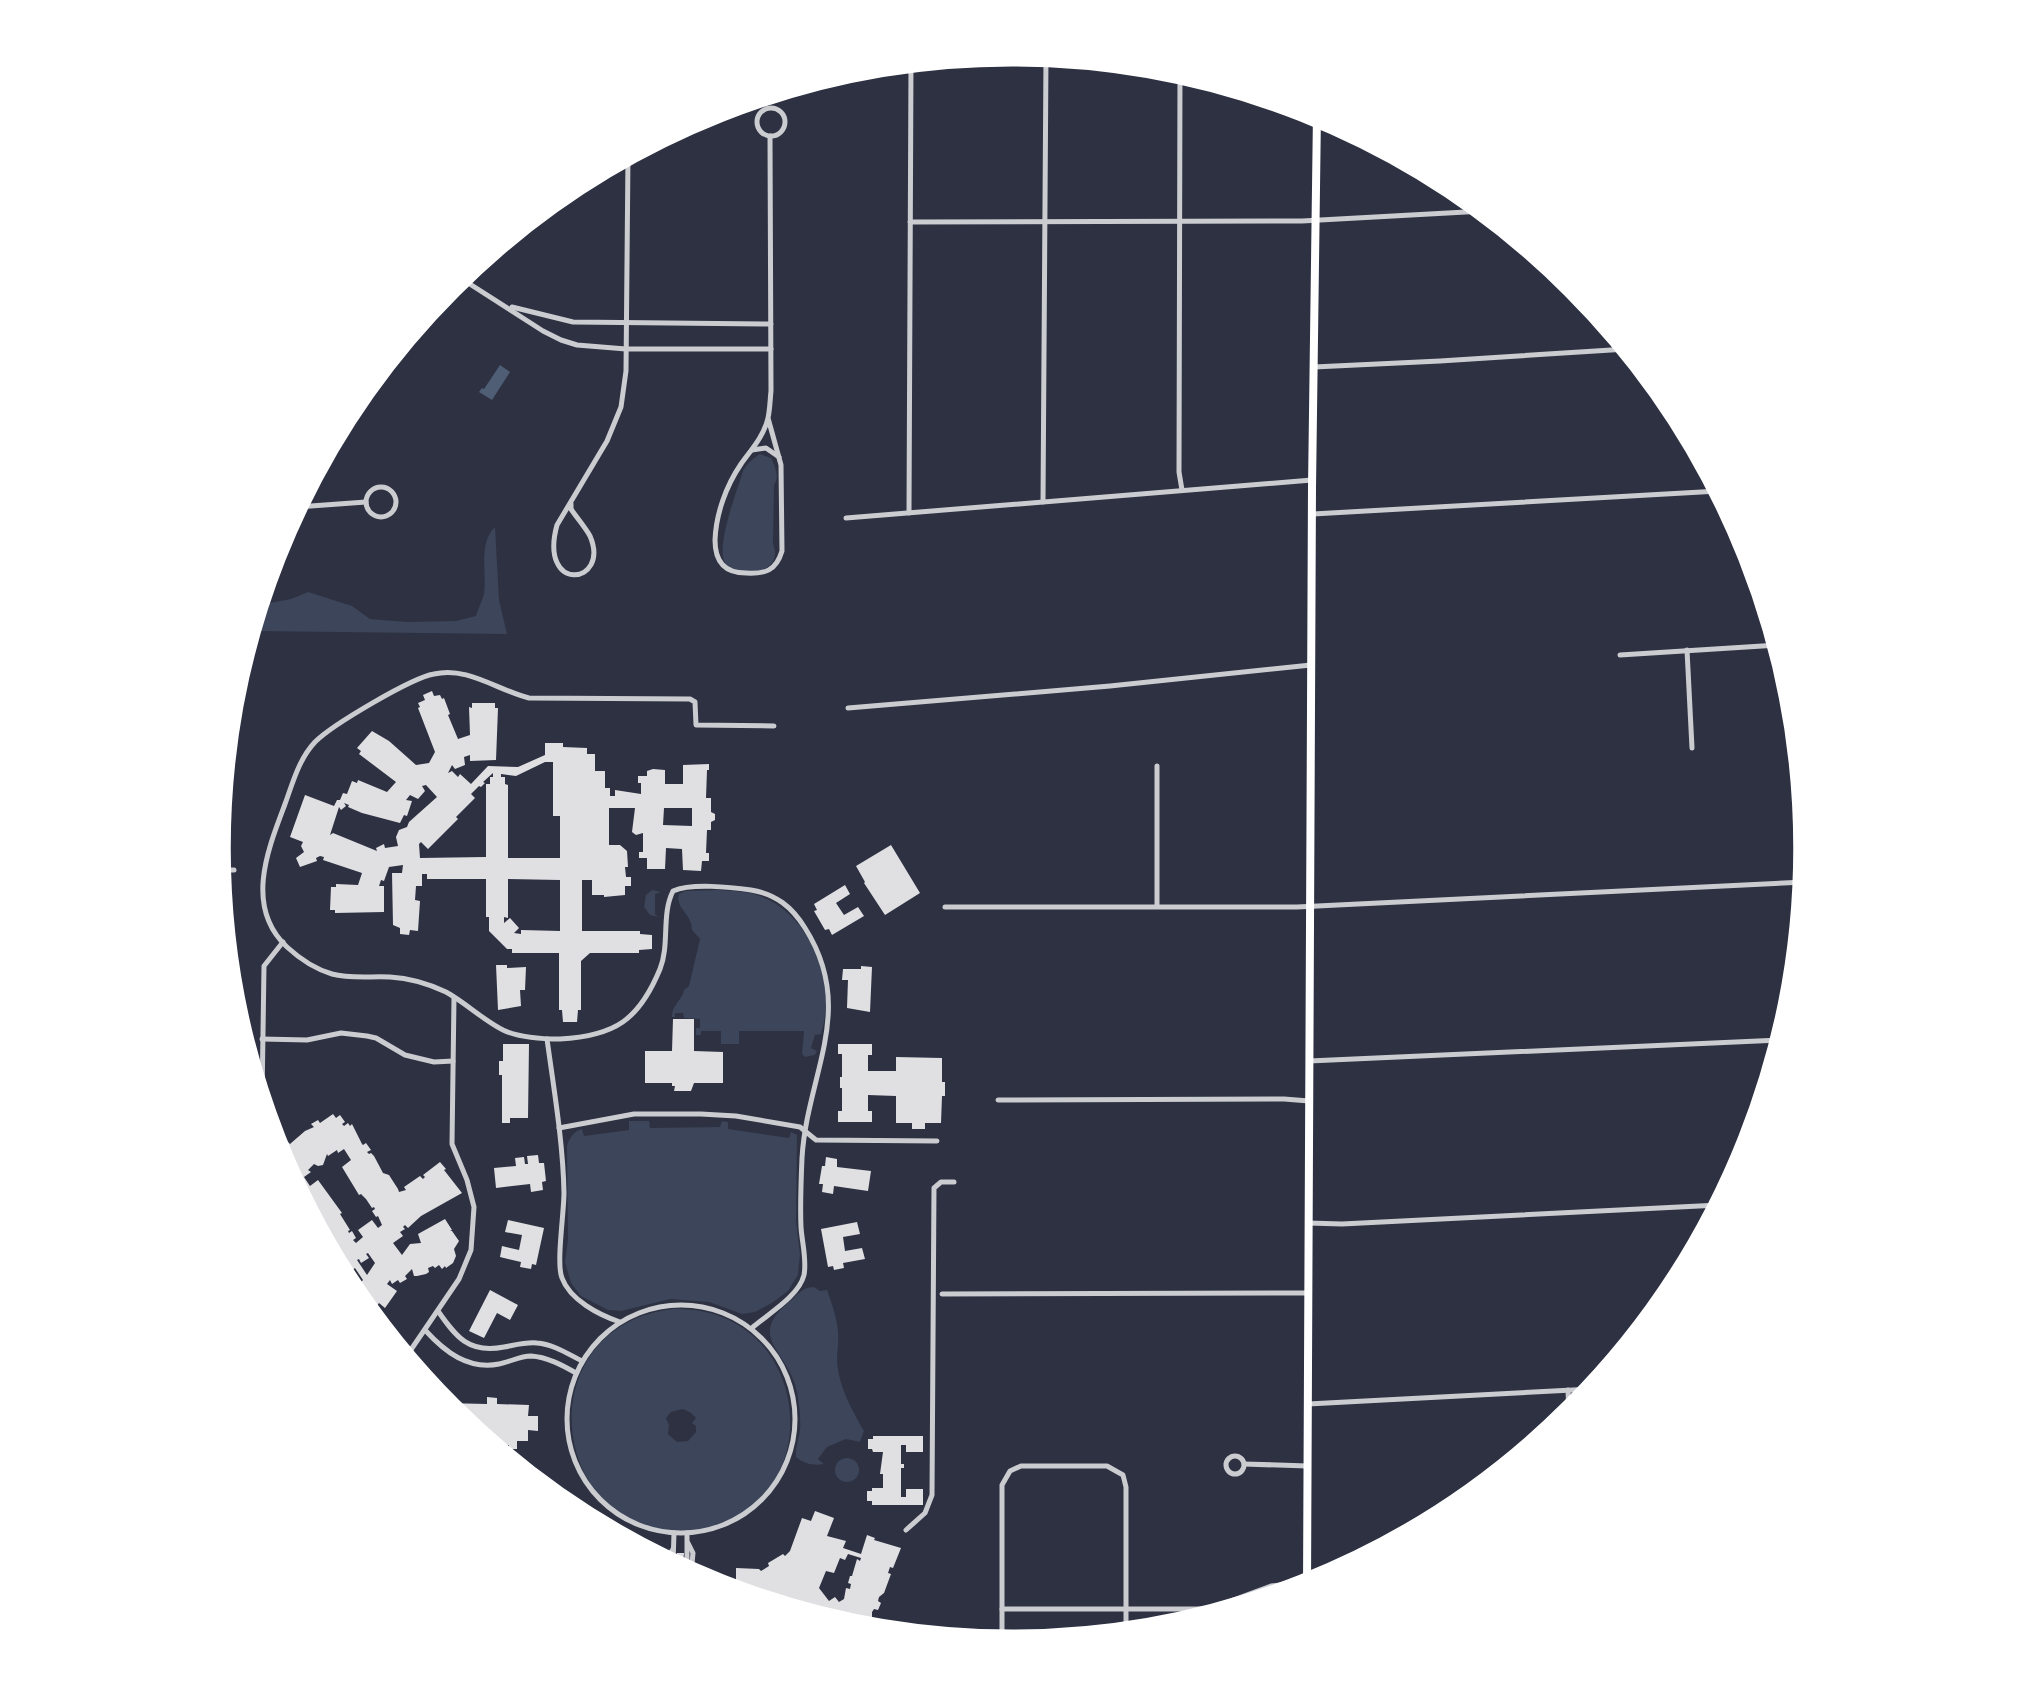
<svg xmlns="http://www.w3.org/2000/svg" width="2025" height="1696" viewBox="0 0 2025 1696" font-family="'Sofia Sans Condensed',sans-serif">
<rect width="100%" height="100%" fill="#2d3142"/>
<!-- green -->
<g fill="#3c4559" fill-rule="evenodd">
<path d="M760,454L771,458C775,466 780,477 774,485L773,544C785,572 743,580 727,566C713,552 737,491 742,474C744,466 753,458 760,454Z"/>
<path d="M495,527L499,600L507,634L251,631L259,605L291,599L308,592L352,606L370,619L407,622L456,621L476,616C478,609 482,601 484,594C487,573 478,543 495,527Z"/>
<path d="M652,890L661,892L655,894V914L658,917L650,915L644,907L646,895Z"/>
<path d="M717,890C731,891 747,891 760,896C811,915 837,984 821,1034L815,1035L811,1048L817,1051L815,1055L805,1057L802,1054L804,1031H739V1044H721V1031H701V1035H696V1028H700V1019L684,1018L683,1013H675V1017H672C672,1004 682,1001 684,990L689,986L700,939L692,930C692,913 675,909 679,894L685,891Z"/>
<path d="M629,1121H649L650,1128L720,1127L722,1121L728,1122V1129L789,1138L791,1132L797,1135L796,1221L800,1254L798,1275L788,1291L772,1303L755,1312L742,1314L709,1302L670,1299L621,1311L608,1310L581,1296L571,1283L565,1262L568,1239L567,1146C569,1138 574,1131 582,1129L584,1136L629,1130Z"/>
<path d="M814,1287L820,1291L827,1290C832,1304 837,1318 838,1332C839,1342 837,1351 837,1360C838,1385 852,1410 864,1431L860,1442L846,1439L827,1447L818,1459L824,1464C814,1466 804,1464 796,1457C795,1448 799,1439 800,1430C801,1417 799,1405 797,1392C789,1351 746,1338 788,1303C797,1296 801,1287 814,1287Z"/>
<path d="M674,1309C820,1306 832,1519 690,1530C546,1541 525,1324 674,1309ZM683,1409L691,1413L696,1418L692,1423L696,1426V1432L688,1441L677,1442L668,1434L669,1425L666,1418L671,1412Z"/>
<circle cx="847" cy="1470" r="12"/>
</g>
<!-- water -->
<path fill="#4f5d75" d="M500,365L510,372L492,400L479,392L482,388L484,389Z"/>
<!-- building -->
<g fill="#e0e0e3" fill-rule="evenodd">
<path d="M432,691L434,696L440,695L442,699L444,698L450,714L448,715L458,739L470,735L469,707L472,708V703H495V708H498L496,760L470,761V755L464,757L465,765L455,769L452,765L448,773L452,771L458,777L460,774L471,784L488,766L518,767L545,755V743H563V747L587,748V754H595V771H605V788H610V796H615V790L641,794V783H638V776H647V771L653,769L665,770V784H683V765L709,764V770H707L706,798H711V812L715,814V820L711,822V830H707L706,853H709V861H702L701,871L683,870L682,849L666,848L665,869H647V858H639V852H643V833L636,835L632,832L635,808H609V845H620L627,851L628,867H625L626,877H631V886H625V895L604,897V895H592V880H582V931H640V934L652,935V949L639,950V953H590L581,961V1010H578L577,1022H563L562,1010H559V953H512V949H507L489,931V917H486V879H427V874H422V886H416L415,900L420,901L418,931L410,930L409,935L400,934V928L393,925L392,873H402L403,865L389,867L384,881L381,880L379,886H384V912L335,913V910H330L331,887H336V884L358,885L362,873L323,860L324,857L320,856L316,858L317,861L300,867L296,858L304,852L301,846L303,842L290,837L305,795L334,806L337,800H340L343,793L347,794L352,781L357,783L358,780L387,792L396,782L359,754L361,751L357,748L372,731L389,741L416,765L429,763L435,752L418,708L420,707L418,703L425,700L423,695ZM545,762H553V816H560V858H508V785L505,784V777H501V774L516,776ZM493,773V777H490V784H486V857L420,858L419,844L421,842L428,849L458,819L456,817L475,798L471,794L479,786L481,787L485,783L483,782ZM426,785L437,797L409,822L407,827L399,830L396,837L398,846L385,848L384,844L376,848L377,851L333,833L330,835L339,807L341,810L346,806L344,803L349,805L348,807L362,813L400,823L404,815L407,816L412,801L406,800L410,795L418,799L425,791L422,786ZM664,808H692V826L663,825ZM508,879L560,880V931L521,930V934L514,933L519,928L510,918L504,923V917L508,918Z"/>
<path d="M891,845L920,893L885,915L864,883L865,882L856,866Z"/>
<path d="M845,885L850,894L836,903L844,915L858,907L864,916L832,935L829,929L825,930L814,911L817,910L814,904Z"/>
<path d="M496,965H507V968L526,967L525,990H520L521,1006L498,1010Z"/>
<path d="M861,966L872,967L870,1012L847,1008L848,980H842L843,969H861Z"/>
<path d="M673,1019H694V1051L723,1052V1083H694L691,1091H674L675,1086H672V1083H645V1051H672Z"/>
<path d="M503,1044H529L528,1118H510V1123H502V1075H499V1061H503Z"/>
<path d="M838,1044H872V1055H868V1071H896V1057L942,1058V1082H945V1096H942L941,1123H925V1129H912V1123H896V1096L868,1095V1111H872V1122H838V1111H842V1088H840V1077H842V1054H838Z"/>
<path d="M333,1114L336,1118L340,1115L345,1122L342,1124L344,1126L348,1123L350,1126L352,1124L362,1144L363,1145L366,1143L371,1150L367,1152L369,1154L371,1153L374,1156L383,1173L389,1175L398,1189L399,1192L406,1190L404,1187L420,1176L423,1179L425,1177L423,1175L440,1162L446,1169L444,1170L462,1193L421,1216L408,1228L405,1225L403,1227L405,1229L400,1232L403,1236L393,1243L402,1255L410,1244L421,1243L418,1234L445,1219L452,1230L450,1231H452L459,1241L454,1249L456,1256L453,1263L446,1268L445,1266L442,1269L439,1265L435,1268L433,1266L428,1268L429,1272L426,1274L417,1276H414L412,1269L405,1276L407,1279L400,1283L398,1280L392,1284L390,1280L387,1284L397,1291L385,1308L379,1303L371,1314L352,1291L363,1280L355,1268L344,1276L277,1152L283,1148L281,1145L287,1141L290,1144L305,1131L314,1127L311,1124L318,1120L320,1123ZM344,1149L351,1160L342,1167L359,1195L361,1194L366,1199L372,1208L374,1207L375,1209L372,1211L376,1217L378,1216L382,1225L378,1228L372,1220L358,1230L363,1237L356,1243L353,1240L356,1238L352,1231L349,1233L348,1231L350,1230L340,1214L342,1213L318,1180L310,1186L304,1177L311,1172L308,1170L314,1164L318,1166L323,1165L327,1154L328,1156L337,1150L338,1153ZM368,1253L375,1263L367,1275L357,1260L359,1259L361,1263L369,1258L366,1254Z"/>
<path d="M538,1155L539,1163H544L546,1181L542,1182L543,1190L531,1192L530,1184L496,1188L494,1168L516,1166L515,1158L524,1157L525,1164H528L527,1156Z"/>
<path d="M826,1157L837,1159V1167L871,1171L868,1191L834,1186L833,1194L822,1192L823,1184H819L822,1166H825Z"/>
<path d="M508,1220L544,1228L536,1265L532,1264L531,1269L520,1267L521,1262L500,1257L502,1246L519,1250L522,1235L505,1232Z"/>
<path d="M857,1222L860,1234L843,1237L845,1251L862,1248L865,1259L843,1263L844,1268L834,1270L833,1266L828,1267L821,1229Z"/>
<path d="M490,1290L518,1305L510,1320L497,1313L484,1338L469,1331Z"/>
<path d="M487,1397L497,1398V1404L529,1405L528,1416H538V1431L528,1430V1441H517V1449H509V1445H492L444,1403L487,1404Z"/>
<path d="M873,1436H923V1452H906V1445H901V1464H904V1468H901V1497H906V1489H923V1505H872V1501H867V1491H872V1488H883V1474H880L883,1452H873L872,1449H868V1439H873Z"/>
<path d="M815,1511L834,1518L827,1536L846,1541L843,1548L861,1554L867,1535L875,1538L874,1540L901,1548L893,1568L890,1567L888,1573L891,1574L884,1593L879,1597L878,1601L881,1603L878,1610L874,1609L872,1612V1618H875L878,1622L881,1620L886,1627L881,1631L857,1628L788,1607L785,1603L782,1605L736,1591V1568L759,1569L761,1571L769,1566L768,1563L783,1554L785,1556L790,1551L802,1518L811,1521ZM848,1554L861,1558L860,1561L857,1559L852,1576H850L848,1583L851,1584L850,1589L846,1588L844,1599L839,1602L835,1597L829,1601L819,1588L826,1571L834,1573L840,1558L845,1560Z"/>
<path d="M677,1553H684L683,1563H676Z"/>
</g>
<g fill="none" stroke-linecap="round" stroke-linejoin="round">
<!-- minor -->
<g stroke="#caccd0" stroke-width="5">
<path d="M1180,71L1179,472L1182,490"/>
<circle cx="771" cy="122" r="14"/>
<path d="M910,222L1302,221L1484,211"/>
<path d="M462,279L543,331L561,340L577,345L626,349H771"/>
<path d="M512,307L573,322L771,324"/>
<path d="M419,324L454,291L464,274"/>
<path d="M1314,367L1440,361L1627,349"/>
<path d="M768,418L781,465L782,551C776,571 765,574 746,573C724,573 715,561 715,540C716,514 726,486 741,464C751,450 764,436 768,418C770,409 770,400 771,391L770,136"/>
<path d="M752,450L766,448L779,457"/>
<circle cx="381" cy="502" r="15"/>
<path d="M1043,502L1046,56"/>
<path d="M571,504V509C577,518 585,527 590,536C611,585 538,594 557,525L607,441L621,407L626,371L628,156"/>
<path d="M297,507L366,502"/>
<path d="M909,513L911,63"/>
<path d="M1313,514L1719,491"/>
<path d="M846,518L1312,480"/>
<path d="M1687,650L1692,748"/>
<path d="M1620,655L1778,645"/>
<path d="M848,708L1110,686L1311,665"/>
<path d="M219,870H234"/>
<path d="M1157,906V766"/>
<path d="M945,907H1297L1805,882"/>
<path d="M262,1039L307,1040L341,1033L367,1036L376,1038L405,1055L434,1062L453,1061"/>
<path d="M547,1039C554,1090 563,1142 564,1193C564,1213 556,1264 562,1278C570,1300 599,1315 620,1322"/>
<path d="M1309,1061L1782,1040"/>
<path d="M262,1100L264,966L283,942"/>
<path d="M998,1100L1284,1099L1309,1101"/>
<path d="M559,1128L634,1114H701L736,1116L800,1127L816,1140L937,1141"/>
<path d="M1308,1223L1342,1224L1719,1205"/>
<path d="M942,1294L1309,1293"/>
<circle cx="681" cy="1419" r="114"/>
<path d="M438,1311C456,1337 469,1354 504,1347C515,1345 526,1342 537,1343C553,1344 568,1354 582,1361"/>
<path d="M753,1327C768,1314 799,1296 804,1275C807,1260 802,1243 801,1227C800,1205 801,1181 802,1158C807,1073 857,1010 805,928C792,907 776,894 751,890C731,887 691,883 673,891C661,915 670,944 660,969C639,1020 615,1036 560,1039C542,1039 520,1038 503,1030C483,1020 466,1003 446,992C429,984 408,978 390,977C371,976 350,979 332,974C315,969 300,959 287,947C244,907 268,849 285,804C293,782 299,759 315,742C332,725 411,678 434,674C467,666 497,690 529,698L690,699L695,702L696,725L774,726"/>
<path d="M425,1330C445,1352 468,1370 499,1364C510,1362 520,1356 531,1356C547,1357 562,1365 576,1373"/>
<path d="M406,1357L459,1279L471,1250L474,1207L467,1180L452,1144L454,998"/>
<path d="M1568,1390L1569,1416"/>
<path d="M1308,1404L1592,1389"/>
<circle cx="1235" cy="1465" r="9"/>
<path d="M1244,1464L1308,1466"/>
<path d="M906,1530L925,1513L932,1495L934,1188L941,1182H954"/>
<path d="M688,1543L693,1553L691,1574"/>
<path d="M667,1561L668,1557L673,1549"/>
<path d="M673,1564L674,1533"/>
<path d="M687,1572V1533"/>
<path d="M1002,1609H1209L1271,1586L1300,1583H1316"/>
<path d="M1002,1642V1485L1010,1471L1021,1466H1107L1123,1475L1126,1487V1632"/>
</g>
<!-- secondary -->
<path stroke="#fff" stroke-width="8" d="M1307,1586L1312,488L1317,113"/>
</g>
<!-- crop -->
<path d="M0 0H2025V1696H0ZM229 848a783 783 0 1 1 1566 0a783 783 0 1 1-1566 0Z" fill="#fff" fill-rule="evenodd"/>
<path fill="none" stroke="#fff" stroke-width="3.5" d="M229 848a783 783 0 1 1 1566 0a783 783 0 1 1-1566 0Z"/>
</svg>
